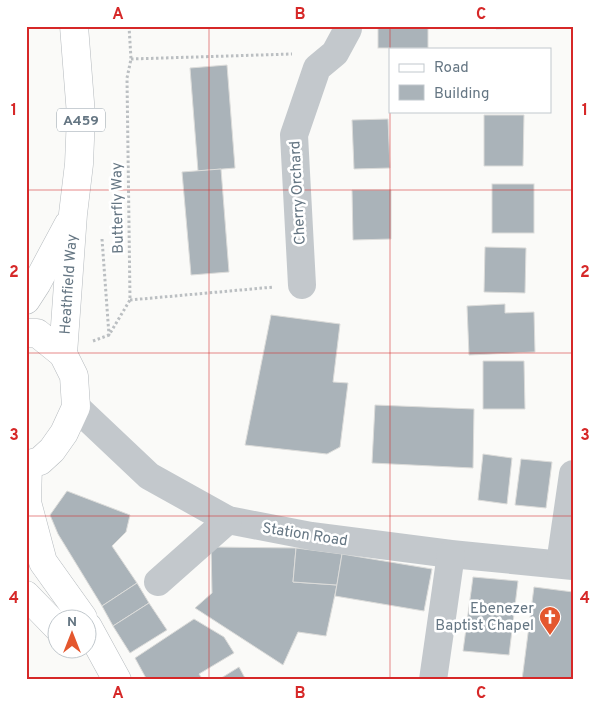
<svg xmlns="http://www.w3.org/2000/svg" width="599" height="706" viewBox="0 0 599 706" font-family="Overpass,sans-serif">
<rect width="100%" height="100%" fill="#fafaf8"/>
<!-- building -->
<g fill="#aab3b9" stroke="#dcdcda">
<rect x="378" y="26" width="50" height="22"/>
<path d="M496,26H536V28L496,29Z"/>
<path d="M227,65L235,168L198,171L190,68Z"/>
<path d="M484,115H524L523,166H484Z"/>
<path d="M388,119L390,168L354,169L352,120Z"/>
<path d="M221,169L229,272L191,275L182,172Z"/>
<rect x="492" y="184" width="42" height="49"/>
<path d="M352,190H391V239L353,240Z"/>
<path d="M485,247L526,248L525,293L484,292Z"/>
<path d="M505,304V313L534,312L535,352L469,355L467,306Z"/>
<path d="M271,315L340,324L333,382L348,383L340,447L327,454L245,445Z"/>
<path d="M483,361H524L525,409H483Z"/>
<path d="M375,405L474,409L473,468L372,463Z"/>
<path d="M483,454L512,458L507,504L478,500Z"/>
<path d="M521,459L552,462L546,508L515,505Z"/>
<path d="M67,491L130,515L126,532L112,546L137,583L102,606L58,534L50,515Z"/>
<path d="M211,547L296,548L293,582L337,585L326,636L298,632L283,665L195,608L212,593Z"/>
<path d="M296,548L342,554L337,585L293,582Z"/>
<path d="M342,554L432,569L424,611L335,596Z"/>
<path d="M473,577L518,581L509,655L463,651Z"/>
<path d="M137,583L149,603L113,626L102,606Z"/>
<path d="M534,587L573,592V680H522Z"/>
<path d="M149,603L167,630L130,653L113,626Z"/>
<path d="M194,619L224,637L234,653L199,674L203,680H147L135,658Z"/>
<path d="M239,667L246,680H218Z"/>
</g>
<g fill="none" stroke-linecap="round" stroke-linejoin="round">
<!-- major casing -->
<g stroke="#b5babe" stroke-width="29">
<g id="major">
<path d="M26,300L37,283L68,225"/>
<path d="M26,333H37L63,354L74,376L76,407L64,433L52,450L40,461L26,465"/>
<path id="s1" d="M63,354L73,214L79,164L81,115L74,26"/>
<path d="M28,465L27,502L43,562L83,618"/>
<path d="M26,595L58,628"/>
<path d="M88,627L117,680"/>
</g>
</g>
<!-- path -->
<g stroke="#bbbfc2" stroke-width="3" stroke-dasharray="2.5 2.5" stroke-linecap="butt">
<path d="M131,59L292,54"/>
<path d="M102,239L109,335"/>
<path d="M130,300L274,287"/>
<path d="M93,341L109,335L130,300L127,78L131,59L129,26"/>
</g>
<!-- minor -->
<g stroke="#c3c8cc" stroke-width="28">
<path d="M302,285L294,135L317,68L335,53L348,29V26"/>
<path d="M76,407L149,476L228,520L311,536L451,554L573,566"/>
<path d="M560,564L573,474"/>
<path d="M158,582L228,520"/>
<path d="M433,680L451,554"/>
</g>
<!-- major -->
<use href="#major" stroke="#fff" stroke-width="28"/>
</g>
<!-- grid -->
<path fill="none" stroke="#d62828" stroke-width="1" stroke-opacity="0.55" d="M209,26V680M390,26V680M26,190H573M26,353H573M26,516H573"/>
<!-- icons -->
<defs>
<g id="church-pin" transform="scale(1.125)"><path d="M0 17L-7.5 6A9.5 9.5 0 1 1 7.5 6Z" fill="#e4572e" stroke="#fff"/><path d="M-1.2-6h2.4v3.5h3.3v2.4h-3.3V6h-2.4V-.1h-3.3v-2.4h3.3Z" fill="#fff"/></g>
</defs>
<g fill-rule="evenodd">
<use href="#church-pin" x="550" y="617"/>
</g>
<g text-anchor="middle" stroke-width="5" stroke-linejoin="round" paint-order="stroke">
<!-- shield labels -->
<rect fill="#fff" stroke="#939fa8" stroke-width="1" x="57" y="108.5" width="48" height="23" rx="4"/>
<g font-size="14" font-weight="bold" fill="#657683">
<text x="81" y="125">A459</text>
</g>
<!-- street labels -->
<g font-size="15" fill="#657683" stroke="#fff">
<text transform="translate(297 193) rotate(-93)" y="5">Cherry Orchard</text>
<text transform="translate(117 208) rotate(-91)" y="5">Butterfly Way</text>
<text dy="5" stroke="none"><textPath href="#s1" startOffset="70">Heathfield Way</textPath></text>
<text transform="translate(305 534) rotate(9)" y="5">Station Road</text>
</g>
<!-- poi labels -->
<g font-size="15" fill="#657683" stroke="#fff" text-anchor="end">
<text x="534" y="613">Ebenezer<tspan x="534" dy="17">Baptist Chapel</tspan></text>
</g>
</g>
<!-- border -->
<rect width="599" height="706" fill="none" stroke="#ffffff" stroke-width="55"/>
<!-- legend -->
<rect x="389" y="48" width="162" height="65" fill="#ffffff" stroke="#c1c8cd"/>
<rect x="399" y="64" width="25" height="8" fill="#ffffff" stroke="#c1c8cd"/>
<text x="434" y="72" font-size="15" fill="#657683">Road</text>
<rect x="399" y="85" width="25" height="15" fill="#aab3b9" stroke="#c1c8cd"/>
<text x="434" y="98" font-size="15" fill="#657683">Building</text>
<!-- north arrow -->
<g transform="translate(72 634)"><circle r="24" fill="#ffffff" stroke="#c1c8cd"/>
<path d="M0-4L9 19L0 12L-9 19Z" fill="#e4572e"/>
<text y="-8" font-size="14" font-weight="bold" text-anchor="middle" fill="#657683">N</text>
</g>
<rect x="28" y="28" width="544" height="650" fill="none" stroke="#d62828" stroke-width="2"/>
<g font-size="16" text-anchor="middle" font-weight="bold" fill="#d62828">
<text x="118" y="19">A</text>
<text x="300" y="19">B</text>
<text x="481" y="19">C</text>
<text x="14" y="115">1</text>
<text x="585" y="115">1</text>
<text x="14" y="277">2</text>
<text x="585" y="277">2</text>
<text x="14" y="440">3</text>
<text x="585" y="440">3</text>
<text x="14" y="603">4</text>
<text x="585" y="603">4</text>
<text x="118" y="698">A</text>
<text x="300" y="698">B</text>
<text x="481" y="698">C</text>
</g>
</svg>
